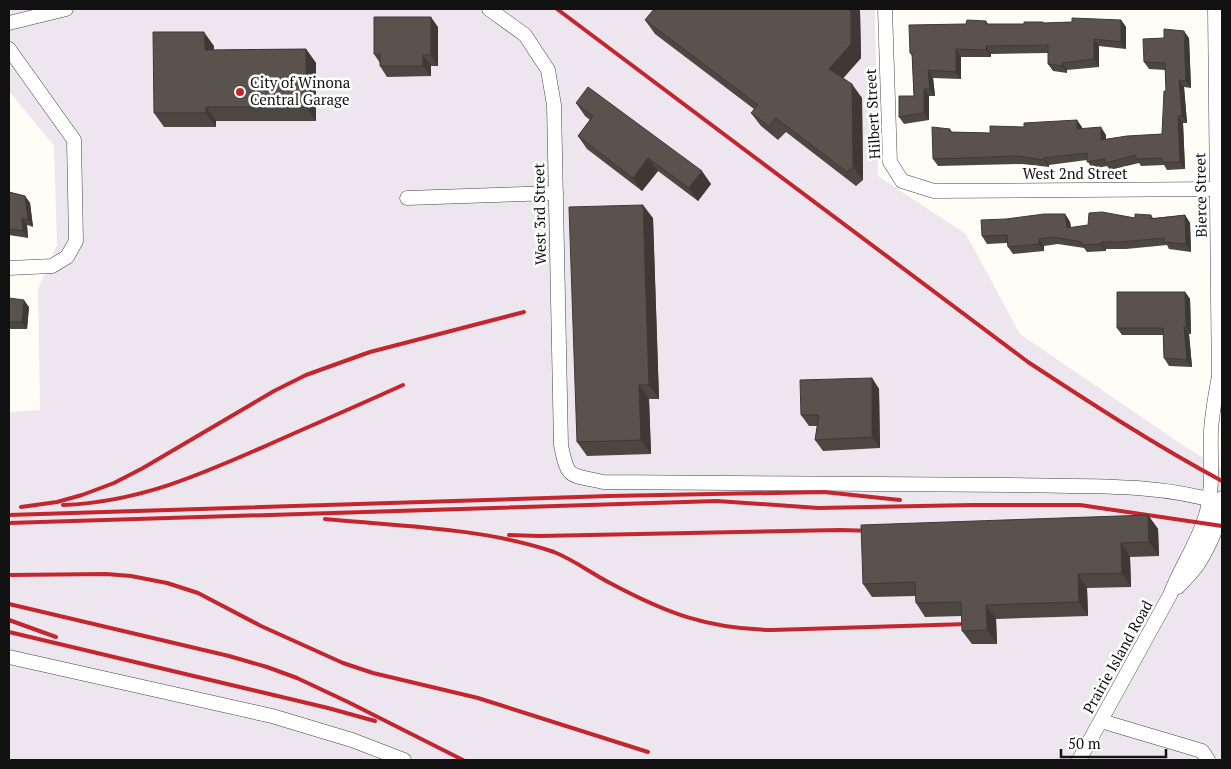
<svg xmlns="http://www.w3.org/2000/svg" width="1231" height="769" viewBox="0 0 1231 769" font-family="'PT Serif',serif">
<rect width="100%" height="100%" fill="#fffdf5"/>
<!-- industrial -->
<path fill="#eee6ef" d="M9,9H875L878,176L966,234L1020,334L1184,446L1222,469V760H9V412L40,410L38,289L57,245L54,146L9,91Z"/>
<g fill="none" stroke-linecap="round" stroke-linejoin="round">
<!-- minor casing -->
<g stroke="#444" stroke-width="15">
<g id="minor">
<path d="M489,9L525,35L548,70L554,105L561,445C568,481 570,474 603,482C739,484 876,483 1012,485C1082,487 1154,482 1222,503"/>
<path d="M885,9L890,162L902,181L934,191L1217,189"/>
<path d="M1215,9L1219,390"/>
<path d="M9,23L66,9"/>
<path d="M9,49L74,140L76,241L67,257L52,266L9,268"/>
<path d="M407,198L556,193"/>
<path d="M1178,587C1184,580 1193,572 1198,564C1210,545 1221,520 1222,498"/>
<path d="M9,657L272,716L352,740L404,760"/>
<path d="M1101,721L1202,751L1208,760"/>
<path d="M1079,760L1170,595C1180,568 1198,543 1206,515C1214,487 1210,459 1211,431C1212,414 1215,398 1218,381"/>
</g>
</g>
<!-- minor -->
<use href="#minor" stroke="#fff" stroke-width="14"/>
<!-- rail -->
<g stroke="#c4262e" stroke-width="4">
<path d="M557,9L1028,362C1092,404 1155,445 1222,481"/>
<path d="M63,505C140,502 202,474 270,444C315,424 359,405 403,385"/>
<path d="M21,507L57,502L82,495L114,483L143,468L274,391L306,375L370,352L524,312"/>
<path d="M9,515L609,496L824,492L900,500"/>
<path d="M325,519C398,526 485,528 554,552C574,560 591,573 610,583C666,613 708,629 772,630L968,624"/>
<path d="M9,523L717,501L818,508L972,505H1080L1222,526"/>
<path d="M509,535L539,536L840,530L874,531"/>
<path d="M9,575L106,574L131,576L167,583L198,593L261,626L343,663L373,673L478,698L648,752"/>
<path d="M9,604L229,656L267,667L297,678L348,702L463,760"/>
<path d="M9,620L56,637"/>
<path d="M9,632L328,708L375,721"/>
</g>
</g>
<!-- wall -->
<g fill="#4d4742">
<path d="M860,11L861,58L843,78L862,98L863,180L856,186L786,132L778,140L761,126L751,113L754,109L655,34L645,20Z"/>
<path d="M1121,20L1126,27V49L1099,46V67L1067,70V73L1053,71L1048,64V53L991,54V57H961V79L933,78L935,96H929V120L904,124L899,117L914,96L912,56L910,53L966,24L986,21L988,24H1024L1043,22L1044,23L1072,22Z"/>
<path d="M438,27V66H431V76L387,77L380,66V63L374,54Z"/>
<path d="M1189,38L1191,88L1184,87L1187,123H1183L1185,169L1167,170L1164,165L1141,166L1139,163L1110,170L1107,166L1092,169L1087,160L1049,165V167L1022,164L938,166L933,159L950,129L952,132L990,133L1024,127H1082V129L1106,135V139L1162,134L1166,91L1165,70L1149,69L1144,62Z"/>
<path d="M214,46V50L306,49L316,63V121H216V127H164L154,113Z"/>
<path d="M576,103L711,184L698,201L658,171L642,191L587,149L578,136L590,120L585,116Z"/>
<path d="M9,192L25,196L30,203L33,227L27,225L28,238L9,235Z"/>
<path d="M1065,214L1070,222L1071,228L1151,215L1153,218L1185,215L1190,223L1191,252L1169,249L1167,245L1126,249H1106V251L1087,252L1084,248L1058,244L1044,246V251L1013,254L1008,247L1007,243L987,244L982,236L1006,219Z"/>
<path d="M653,218L659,399H649L651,454L587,456L577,442Z"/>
<path d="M1185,292L1190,299L1191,334H1189L1192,367L1169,366L1164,358L1163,335H1122L1117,328Z"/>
<path d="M9,298L29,307L27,329H9Z"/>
<path d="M872,378L879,389L880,448L823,451L815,440L817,426H809L801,415Z"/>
<path d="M1148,515L1158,529L1159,556L1130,557L1131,587L1087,588L1088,616L996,619L997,644H972L962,631V616L925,617L916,603L915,596L872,597L863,584Z"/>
</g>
<!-- shaded-wall -->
<g fill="#3f3936">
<path d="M851,9H859L860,11L861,58L839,83L829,69Z"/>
<path d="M431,17L438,27V66L431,55Z"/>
<path d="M1121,20L1126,27V49L1121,42Z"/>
<path d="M1184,31L1189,38L1191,88L1186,81Z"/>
<path d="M204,32L214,46V64L205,50Z"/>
<path d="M1094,39L1099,46V67L1094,59Z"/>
<path d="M986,46L991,54V57L986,50Z"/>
<path d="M306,49L316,63V121L306,107Z"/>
<path d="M956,49L961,57V79L956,72Z"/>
<path d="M423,55L431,66V76L423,66Z"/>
<path d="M1062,63L1067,70V73L1062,66Z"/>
<path d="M928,70L933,78L935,96L930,89Z"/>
<path d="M1179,80L1184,87L1187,123L1182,116Z"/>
<path d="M852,84L862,98L863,180L853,166Z"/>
<path d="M924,89L929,96V120L924,113Z"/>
<path d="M206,107L216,121V127L206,113Z"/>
<path d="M1178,116L1183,123L1185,169L1180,162Z"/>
<path d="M1077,120L1082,127V136L1077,129Z"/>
<path d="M1101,127L1106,135V147L1101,140Z"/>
<path d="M648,158L658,171L642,191L633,178Z"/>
<path d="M1044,158L1049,165V167L1044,160Z"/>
<path d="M702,171L711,184L698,201L689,188Z"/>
<path d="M25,196L30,203L33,227L28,220Z"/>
<path d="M643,205L653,218L659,399L649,385Z"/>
<path d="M1065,214L1070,222L1072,235L1067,228Z"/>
<path d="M1185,215L1190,223L1191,252L1186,244Z"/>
<path d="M22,218L27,225L28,238L23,231Z"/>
<path d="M1039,239L1044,246V251L1039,244Z"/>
<path d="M1101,242L1106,249V251L1101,244Z"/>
<path d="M1185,292L1190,299L1191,334L1186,327Z"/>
<path d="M24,300L29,307L27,329L22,322Z"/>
<path d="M1184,327L1189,334L1192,367L1187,360Z"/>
<path d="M872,378L879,389L880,448L872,437Z"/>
<path d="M639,385L649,399L651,454L641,440Z"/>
<path d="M1148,515L1158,529L1159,556L1149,542Z"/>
<path d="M1121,543L1130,557L1131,587L1122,573Z"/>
<path d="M1078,574L1087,588L1088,616L1079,602Z"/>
<path d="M986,605L996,619L997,644L987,630Z"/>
</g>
<!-- building -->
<g fill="#5a524d" stroke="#3f3936">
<path d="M654,9H851V44L829,69L852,84L853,166L847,172L776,118L769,126L751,113L758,105L645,20Z"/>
<path d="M374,17H431V55H423V66H380V54H374Z"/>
<path d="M1072,18L1121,20V42L1094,39V59L1062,63V66L1048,64V45L986,46V50L956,49V72L928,70L930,89H924V113L899,117V96H914L912,53H910L909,25L966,24L967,20L986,21V24H1024V22H1043V23L1072,22Z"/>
<path d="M1164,29L1184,31L1186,81L1179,80L1182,116H1178L1180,162H1162V158L1136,159V155L1105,163V159L1087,162V153L1044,158V160L1017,156L933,159L932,127L950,129V132L990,133V126L1024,127V123L1077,120V129L1101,127V140L1127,136L1162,134L1164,91H1166L1165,63L1144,62L1143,39L1164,38Z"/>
<path d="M153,32H204L205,50L306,49V107H206V113H154Z"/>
<path d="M588,87L702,171L689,188L648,158L633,178L578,136L593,116L576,103Z"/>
<path d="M9,192L25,196L28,220L22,218L23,231L9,229Z"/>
<path d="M643,205L649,385H639L641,440L577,442L569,207Z"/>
<path d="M1102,212L1135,218V214L1151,215V219L1185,215L1186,244L1164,242V238L1121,242H1101V244L1082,245V242L1053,237L1039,239V244L1008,247L1007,235L982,236L981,220L1006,219L1044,214H1065L1067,228L1088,225L1089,213Z"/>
<path d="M1117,292H1185L1186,327H1184L1187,360L1164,358L1163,328H1117Z"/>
<path d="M9,298L24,300L22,322H9Z"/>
<path d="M872,378V437L815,440L819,415H801L800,380Z"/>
<path d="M1148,515L1149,542L1121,543L1122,573L1078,574L1079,602L986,605L987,630L962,631L961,602L916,603L915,582L863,584L861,525Z"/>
</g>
<!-- markers -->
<circle fill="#c4262e" stroke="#fff" stroke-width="2" cx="240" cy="92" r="5"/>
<g text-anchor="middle" stroke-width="5" stroke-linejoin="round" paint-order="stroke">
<!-- poi labels -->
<g font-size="15" fill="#111" stroke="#fff" text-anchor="start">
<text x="250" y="88">City of Winona<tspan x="250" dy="17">Central Garage</tspan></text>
</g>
<!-- street labels -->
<g font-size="15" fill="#111" stroke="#fff">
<text transform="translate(873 114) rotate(-93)" y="5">Hilbert Street</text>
<text x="1075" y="179">West 2nd Street</text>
<text transform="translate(1201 195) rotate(-91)" y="5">Bierce Street</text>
<text transform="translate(540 214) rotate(-91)" y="5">West 3rd Street</text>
<text transform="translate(1118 657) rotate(-61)" y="5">Prairie Island Road</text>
</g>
</g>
<!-- border -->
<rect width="1231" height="769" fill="none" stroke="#111111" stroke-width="20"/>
<!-- scale -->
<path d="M1061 749v8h105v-8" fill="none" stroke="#111111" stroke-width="2.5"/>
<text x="1068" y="749" font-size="15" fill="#111111" stroke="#ffffff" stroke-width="4" paint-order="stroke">50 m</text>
</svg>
